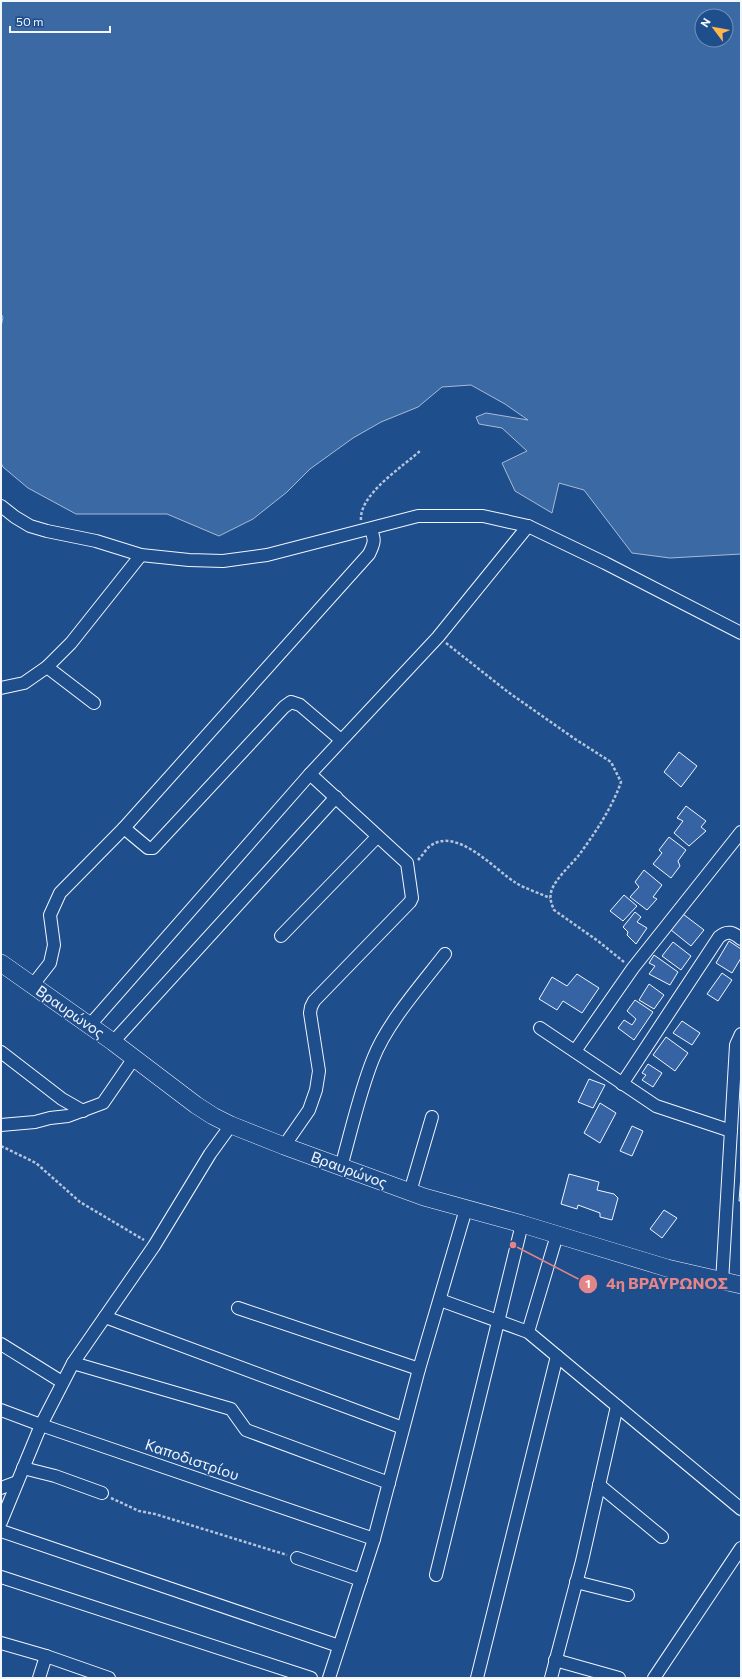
<svg xmlns="http://www.w3.org/2000/svg" width="742" height="1679" viewBox="0 0 742 1679" font-family="Commissioner,sans-serif">
<rect width="100%" height="100%" fill="#1f4e8c"/>
<!-- water -->
<path fill="#3b69a3" stroke="#a8bbd7" fill-rule="evenodd" d="M1,1H741V554L670,558L632,553L584,490L559,483L552,513L515,491L502,463L527,451L502,428L479,424L476,417L486,413L528,420L505,404L471,385L442,387L418,407L381,422L353,438L310,469L287,492L253,519L219,536L167,514H76L28,488L3,467L1,463V327L3,317L1,314ZM702,16H726V40H702Z"/>
<!-- building -->
<g fill="#3563a3" stroke="#f2f6ff">
<path d="M679,752L697,766L681,787L664,772Z"/>
<path d="M686,806L706,821L701,827L706,831L689,846L674,833L683,821L677,818Z"/>
<path d="M669,837L686,850L678,861L680,866L671,878L653,864L662,853L659,850Z"/>
<path d="M644,870L662,885L653,897L657,899L647,910L630,897L639,887L635,882Z"/>
<path d="M624,895L637,906L623,921L610,911Z"/>
<path d="M635,912L641,917L637,922L647,928L636,944L627,935L628,932L623,927Z"/>
<path d="M683,914L704,930L691,946L671,930Z"/>
<path d="M729,941L741,949V958L732,973L716,963Z"/>
<path d="M673,942L691,956L681,970L662,956Z"/>
<path d="M654,955L678,972L670,985L649,974L655,966L649,963Z"/>
<path d="M722,973L732,980L718,1001L707,994Z"/>
<path d="M577,974L599,988L582,1013L563,1001L557,1010L539,999L552,977L567,986Z"/>
<path d="M649,984L664,995L654,1009L639,1000Z"/>
<path d="M635,1000L653,1012L634,1040L618,1028L624,1020L632,1025L636,1019L627,1011Z"/>
<path d="M682,1021L700,1033L692,1045L673,1033Z"/>
<path d="M666,1037L688,1053L675,1071L653,1055Z"/>
<path d="M648,1064L662,1073L653,1087L642,1080L646,1075L642,1073Z"/>
<path d="M589,1079L605,1085L593,1108L578,1102Z"/>
<path d="M600,1103L616,1113L600,1143L584,1133Z"/>
<path d="M632,1126L643,1131L632,1156L620,1151Z"/>
<path d="M569,1174L599,1182L597,1190L614,1194L618,1198L612,1220L600,1217V1213L578,1205L577,1209L561,1204Z"/>
<path d="M741,1175V1201H739Z"/>
<path d="M664,1210L677,1218L662,1238L650,1229Z"/>
</g>
<g fill="none" stroke-linecap="round" stroke-linejoin="round">
<!-- street casing -->
<g stroke="#f2f6ff" stroke-width="14">
<g id="street">
<path d="M1,506L15,517L30,526L47,531L96,541L141,555L189,560L223,561L267,555L418,516H483L528,526L605,563L741,633"/>
<path d="M47,667L94,703"/>
<path d="M1,688L24,683L47,667L71,643L141,555"/>
<path d="M124,828L148,848H153L284,707L291,702L300,705L341,740"/>
<path d="M281,936L377,837"/>
<path d="M32,986L50,963L54,945L50,915L60,893L124,828L369,554C374,544 376,539 370,529"/>
<path d="M89,1026L310,774L438,637L528,526"/>
<path d="M540,1028L656,1106L731,1131"/>
<path d="M113,1042L336,797"/>
<path d="M575,1051L633,968L741,832"/>
<path d="M1,1052L62,1099L83,1111"/>
<path d="M622,1084L719,937C727,930 733,932 741,939"/>
<path d="M1,1125L35,1122L50,1118L68,1116L103,1103L134,1058"/>
<path d="M284,1146L309,1110L316,1090L319,1071L310,1013L311,1007L314,1001L410,902L412,898L407,863L310,774"/>
<path d="M341,1167C351,1132 359,1094 373,1059C387,1023 421,985 445,954"/>
<path d="M410,1192L432,1117"/>
<path d="M722,1282L736,1045L741,1034"/>
<path d="M440,1300L528,1332L741,1509"/>
<path d="M238,1308L419,1369"/>
<path d="M105,1317L403,1428"/>
<path d="M528,1332L557,1235"/>
<path d="M1,1344L62,1382"/>
<path d="M73,1363L231,1409L246,1430L389,1483"/>
<path d="M1,1410L41,1425L374,1539"/>
<path d="M23,1468L55,1476L102,1493"/>
<path d="M599,1485L662,1537"/>
<path d="M1,1488L17,1482"/>
<path d="M1,1522L41,1425L73,1363L154,1246L210,1154L231,1125"/>
<path d="M1,1531L339,1646"/>
<path d="M297,1558L361,1580"/>
<path d="M436,1575L522,1224"/>
<path d="M1,1577L311,1678"/>
<path d="M576,1582L628,1595"/>
<path d="M1,1643L46,1656L109,1678"/>
<path d="M555,1660L619,1678"/>
<path d="M39,1678L46,1656"/>
<path d="M329,1678L374,1539L419,1369L466,1209"/>
<path d="M477,1678L557,1356"/>
<path d="M551,1678L582,1561L617,1406"/>
<path d="M654,1678L741,1548"/>
</g>
</g>
<!-- secondary casing -->
<g stroke="#f2f6ff" stroke-width="18">
<path id="secondary" d="M1,963L113,1042L196,1105L213,1116L231,1125L284,1146L424,1197L522,1224L667,1268L741,1285"/>
</g>
<!-- path -->
<g stroke="#b3c4dc" stroke-width="2.5" stroke-dasharray="3 2" stroke-linecap="butt">
<path d="M361,520C359,494 404,466 421,450"/>
<path d="M446,643L508,692L575,739L611,762L621,782C612,808 595,833 579,855C570,866 558,876 552,889C549,897 551,903 554,910L598,941L624,962"/>
<path d="M418,860C422,856 426,849 430,846C457,826 495,870 516,883C526,889 539,893 550,898"/>
<path d="M1,1146L36,1163L80,1202L144,1240"/>
<path d="M111,1498L139,1511L155,1514L287,1555"/>
</g>
<!-- street -->
<use href="#street" stroke="#1f4e8c" stroke-width="12"/>
<!-- secondary -->
<use href="#secondary" stroke="#1f4e8c" stroke-width="17"/>
</g>
<g text-anchor="middle" stroke-width="3" stroke-linejoin="round" paint-order="stroke">
<!-- street labels -->
<g font-size="15" fill="#f2f6ff" stroke="#1f4e8c">
<text transform="translate(70 1012) rotate(35)" y="5">Βραυρώνος</text>
<text transform="translate(349 1170) rotate(20)" y="5">Βραυρώνος</text>
<text transform="translate(192 1460) rotate(19)" y="5">Καποδιστρίου</text>
</g>
</g>
<!-- callouts -->
<path fill="none" stroke="#e38589" stroke-width="1.5" d="M513 1245L588 1284"/>
<g fill="#e38589" stroke="#1f4e8c" stroke-width="1.5">
<circle cx="513" cy="1245" r="4"/>
<circle cx="588" cy="1284" r="10"/>
</g>
<g font-size="12" text-anchor="middle" font-weight="bold" fill="#fff">
<text x="588" y="1288">1</text>
</g>
<g font-size="16" text-anchor="middle" font-weight="bold" fill="#e38589" stroke="#1f4e8c" stroke-width="3" stroke-linejoin="round" paint-order="stroke">
<text x="667" y="1289">4η ΒΡΑΥΡΩΝΟΣ</text>
</g>
<!-- border -->
<rect width="742" height="1679" fill="none" stroke="#f2f6ff" stroke-width="4"/>
<!-- north arrow -->
<g transform="translate(714 28) rotate(302)"><circle r="19" fill="#1f4e8c" stroke="#7391ba"/>
<path d="M0-3L7 15L0 10L-7 15Z" fill="#ffb74d"/>
<text y="-6" font-size="11" font-weight="bold" text-anchor="middle" fill="#f2f6ff">N</text>
</g>
<!-- scale -->
<path d="M10 26v6h100v-6" fill="none" stroke="#f2f6ff" stroke-width="2"/>
<text x="16" y="26" font-size="12" fill="#f2f6ff" stroke="#1f4e8c" stroke-width="3" paint-order="stroke">50 m</text>
</svg>
